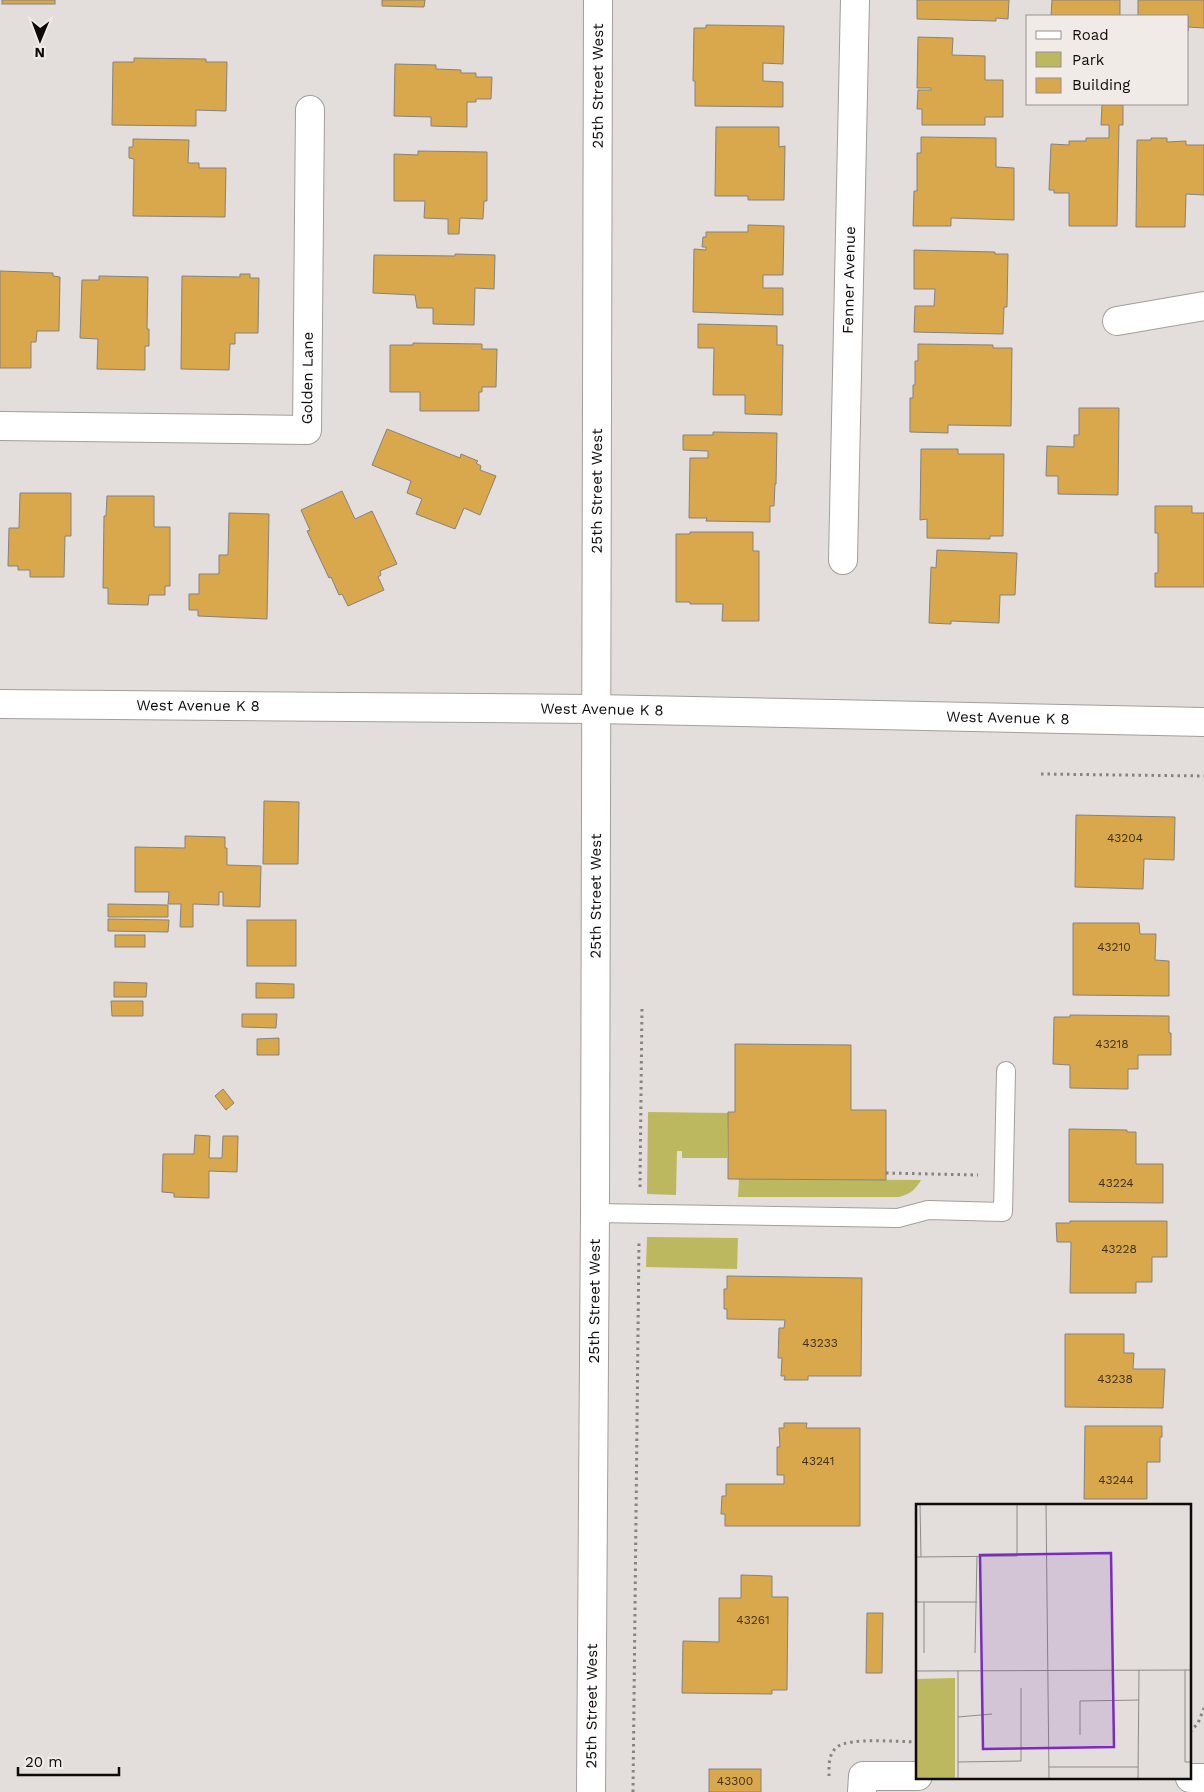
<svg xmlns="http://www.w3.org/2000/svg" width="1204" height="1792" viewBox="0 0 1204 1792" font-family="'Work Sans',sans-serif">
<rect width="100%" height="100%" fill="#e3dedb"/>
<!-- green -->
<g fill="#bbb860">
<path d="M648,1112L728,1113L727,1158H682V1151H677L676,1195L647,1194Z"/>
<path d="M739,1179L921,1180C915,1190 910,1194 899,1197H738Z"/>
<path d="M647,1237L738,1238L737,1269L646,1267Z"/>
</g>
<!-- building -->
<g fill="#d9a74c" stroke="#85827e">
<rect x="2" y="0" width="53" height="4"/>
<path d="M382,0H425L424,7L382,6Z"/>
<path d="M917,0H1009L1008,19L996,18V21L917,19Z"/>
<path d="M1052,0H1120V16H1051Z"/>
<path d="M1138,0H1204V28L1188,27V31V16H1138Z"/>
<path d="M706,25L784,26L783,64L763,63V81L783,82V107L695,106V81H693L694,28H706Z"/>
<path d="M918,37L953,38L952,55L985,56V80H1003V117H985V125H922V109H917L918,90H931V88H917Z"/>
<path d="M134,58L206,59V62H227L226,111L196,110V126L112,125L113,62H134Z"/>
<path d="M395,64L436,65V69L461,70V73H476V77H492L491,99H476V102H467V127L431,126V117L394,116Z"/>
<path d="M1102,105H1123V125H1119L1117,226H1069V193H1054V190H1049L1051,144L1069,145V141H1086V138H1109V125H1101Z"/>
<path d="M716,127H779V147L785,146L784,200H748V196H715Z"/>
<path d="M921,137L996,138V167L1014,168V220L951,218V226H913L914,191H917V153H921Z"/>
<path d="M1151,138H1167V142L1186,141V145H1204V195L1186,194L1185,227H1136L1137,140H1151Z"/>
<path d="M133,139L189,140L188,163H199V168H226L225,217L133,216L134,159L129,158V147H133Z"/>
<path d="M418,151L487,152V201H484L483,219L460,218L459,234H448V219L424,218L425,201H394V154L418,155Z"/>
<path d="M748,225L784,226L783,275H763V288H783V315L693,312L694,249L706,250V247H702L703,237H706V232H748Z"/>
<path d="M914,250L995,252V254H1008L1007,307H1004L1003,334L914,332L915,306H934L935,289H914Z"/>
<path d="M455,254L495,255L494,289L475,288L474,325L433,324V308H417L415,295L373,293L374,255L455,256Z"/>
<path d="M0,271L53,273V276L60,277L59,331H37L36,342H31V368H0Z"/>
<path d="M240,274H250V278H259L258,333H235V344H230L229,370L181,369L182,276L240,277Z"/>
<path d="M99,276L148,277L147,329H149V346H145V370L97,369L98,339L80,338L82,280H99Z"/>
<path d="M698,324L777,326V345H783L782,415L745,414V395H713L714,348H698Z"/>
<path d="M413,343L482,344V349H497L496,387H482V392H479V411H420V392H390V345H413Z"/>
<path d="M918,344L993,345V348H1012L1011,426L948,425V433L910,432V398H913V385H915V361H918Z"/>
<path d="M1079,408H1119L1118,495L1058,494V476H1046L1047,446L1074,447V435H1079Z"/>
<path d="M387,429L460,458L461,454L478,461L476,463L481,466L480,470L496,476L480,515L464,508L455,529L416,514L422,499L407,493L411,481L372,465Z"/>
<path d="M713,432L777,433L776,484H775L774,506H770V522L706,521L707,518H689L690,458H708V451L683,450V435H713Z"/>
<path d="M921,449H958V454H1004L1003,536H990V539L927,538V519L920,520Z"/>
<path d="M342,491L355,519L372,511L397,564L380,571L381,575L378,577L384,590L348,606L342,594L339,595L331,577L329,578L307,531L310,530L301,510Z"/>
<path d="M20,493H71V536H65L64,577H30V570H18V566H8L9,528H19Z"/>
<path d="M107,496H154V527H170V586H165V595H149L148,605L108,604V588H103L104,516H106Z"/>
<path d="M1155,506H1192V513H1204V587H1155V573H1158V533H1155Z"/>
<path d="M229,513L269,514L267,619L198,616V610H189V594H199V574H219V555H228Z"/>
<path d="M690,532H753V551H759V621H722L723,604H690V602H676V534H690Z"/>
<path d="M937,550L1017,553L1015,595H1000L999,623L951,621V624L929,623L931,567L936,568Z"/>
<path d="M264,801L299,802L298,864H263Z"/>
<path d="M1076,815L1175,817L1174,860L1144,859L1143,889L1075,887Z"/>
<path d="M185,836L225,837V848H227V865L261,866L260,907L223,906V892H219V905L193,904V927H180L181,904H168L169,892H135V847L185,848Z"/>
<path d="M108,904L168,905V917H108Z"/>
<path d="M108,919L169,920L168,932L108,931Z"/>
<rect x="247" y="920" width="49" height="46"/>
<path d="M1073,923H1139L1140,934H1156L1155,960L1169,961V996L1073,995Z"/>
<rect x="115" y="935" width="30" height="12"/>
<path d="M114,982L147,983L146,997H114Z"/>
<path d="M256,983L294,984V998H256Z"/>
<path d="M111,1001H143V1016H112Z"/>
<path d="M242,1014H277L276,1028L242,1027Z"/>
<path d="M1070,1015L1169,1016V1033H1171V1055H1138V1069H1128V1089L1070,1088V1065L1053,1064L1054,1017H1070Z"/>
<path d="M279,1038V1055H257V1039Z"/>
<path d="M735,1044L851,1045V1110H886V1180L728,1179V1112H735Z"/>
<path d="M223,1089L234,1103L226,1110L215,1096Z"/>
<path d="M1069,1129L1127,1130V1132H1136V1164H1163V1203L1069,1202Z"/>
<path d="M195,1135L210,1136L209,1158H222L223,1136H238L237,1172L209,1171V1198L174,1197V1193L162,1192L163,1154H194Z"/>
<path d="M1070,1221H1167V1257H1152V1282H1136V1293H1070L1071,1242H1057L1056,1223H1070Z"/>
<path d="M727,1276L862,1278L861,1376H808V1380H784L785,1376H781L782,1358H778L779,1328H784L785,1320L727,1319V1309H724V1289H727Z"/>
<path d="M1065,1334H1124V1353H1134L1133,1369H1165L1163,1408L1065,1407Z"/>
<path d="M784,1423H807L806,1428H860V1526H725V1514H721L722,1496H726V1484H784V1475H777V1447H780L779,1428H784Z"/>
<path d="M1085,1426H1162V1437H1160V1462H1147V1499H1084Z"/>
<path d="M741,1575L772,1576V1597H788L787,1690H772V1694L682,1693L683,1641L719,1642V1598H741Z"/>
<path d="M867,1613H883L882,1673H866Z"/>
<rect x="709" y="1769" width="52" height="23"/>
</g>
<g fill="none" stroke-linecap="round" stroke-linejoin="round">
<!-- service casing -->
<g stroke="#a39e9b" stroke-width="20">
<path id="service" d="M595,1213L898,1218L928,1210L1003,1212L1006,1071"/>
</g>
<!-- minor casing -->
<g stroke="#a39e9b" stroke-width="30">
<g id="minor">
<path d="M1117,321L1204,306"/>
<path id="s1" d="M0,426L307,430L310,110"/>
<path id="s2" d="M843,560L855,0"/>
<path d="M1190,1778H1204"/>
<path d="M862,1792L863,1776H918"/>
</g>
</g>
<!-- tertiary casing -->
<g stroke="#a39e9b" stroke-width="30">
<g id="tertiary">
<path id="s3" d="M0,704L596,709L1204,722"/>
<path id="s4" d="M591,1792L595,1213L598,0"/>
</g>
</g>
<!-- path -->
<g stroke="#868280" stroke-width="3" stroke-dasharray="2.5 4" stroke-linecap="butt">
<path d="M1041,774L1204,776"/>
<path d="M886,1173L978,1175"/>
<path d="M640,1187L642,1005"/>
<path d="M1190,1732L1198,1723L1204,1708"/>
<path d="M829,1776C829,1767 828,1754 837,1747C849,1737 900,1742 918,1742"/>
<path d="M633,1792L639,1240"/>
</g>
<!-- service -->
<use href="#service" stroke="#fff" stroke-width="18"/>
<!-- minor -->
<use href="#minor" stroke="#fff" stroke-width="28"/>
<!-- tertiary -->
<use href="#tertiary" stroke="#fff" stroke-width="28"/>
</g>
<g text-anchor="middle" stroke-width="4.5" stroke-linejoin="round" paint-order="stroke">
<!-- number labels -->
<g font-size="12" fill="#40321a">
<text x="1125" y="842">43204</text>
<text x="1114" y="951">43210</text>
<text x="1112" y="1048">43218</text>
<text x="1116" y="1187">43224</text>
<text x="1119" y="1253">43228</text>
<text x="820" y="1347">43233</text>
<text x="1115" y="1383">43238</text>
<text x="818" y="1465">43241</text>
<text x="1116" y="1484">43244</text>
<text x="753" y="1624">43261</text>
<text x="735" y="1785">43300</text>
</g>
<!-- street labels -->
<g font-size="15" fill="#0d0b0a" stroke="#f1ebe8">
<text dy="5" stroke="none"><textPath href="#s4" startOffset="1706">25th Street West</textPath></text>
<text dy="5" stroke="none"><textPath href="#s2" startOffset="280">Fenner Avenue</textPath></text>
<text dy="5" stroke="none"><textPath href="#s1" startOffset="359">Golden Lane</textPath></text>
<text dy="5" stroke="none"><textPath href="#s4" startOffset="1301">25th Street West</textPath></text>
<text dy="5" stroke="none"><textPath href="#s3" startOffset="198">West Avenue K 8</textPath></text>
<text dy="5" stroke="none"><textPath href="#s3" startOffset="602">West Avenue K 8</textPath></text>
<text dy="5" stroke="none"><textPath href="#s3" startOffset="1008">West Avenue K 8</textPath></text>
<text dy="5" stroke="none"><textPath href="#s4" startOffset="896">25th Street West</textPath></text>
<text dy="5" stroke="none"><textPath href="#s4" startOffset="491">25th Street West</textPath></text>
<text dy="5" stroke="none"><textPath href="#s4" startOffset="86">25th Street West</textPath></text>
</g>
</g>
<!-- overview -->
<g transform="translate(916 1504)">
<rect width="275" height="275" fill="#e3dedb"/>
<path d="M39,174V275H0V175Z" fill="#bbb860"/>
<path fill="none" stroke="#8d8a87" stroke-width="1" d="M4,0L5,53M130,0L133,275M0,53L101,52V0M0,98H61M8,98V149M59,149L61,52M269,166V258H275M0,167L275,166M42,167V275M42,213L76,210M164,231V197L223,196M42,258L105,257V184M133,263H222M222,275L223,166"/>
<path fill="#7b2cbf" fill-opacity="0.15" stroke="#7b2cbf" stroke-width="2.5" d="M195,49L198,243L67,245L64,51Z"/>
<rect width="275" height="275" fill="none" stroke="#0d0b0a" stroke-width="2.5"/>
</g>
<!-- legend -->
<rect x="1026" y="15" width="162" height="90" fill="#f1ebe8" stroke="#96918f"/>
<rect x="1036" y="31" width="25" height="8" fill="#ffffff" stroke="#96918f"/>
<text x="1072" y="40" font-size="15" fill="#0d0b0a">Road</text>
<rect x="1036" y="52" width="25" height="15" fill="#bbb860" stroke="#96918f"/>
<text x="1072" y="65" font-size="15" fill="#0d0b0a">Park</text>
<rect x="1036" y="78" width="25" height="15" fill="#d9a74c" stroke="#96918f"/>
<text x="1072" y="90" font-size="15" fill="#0d0b0a">Building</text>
<!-- north arrow -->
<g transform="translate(40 40) rotate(181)" stroke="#f1ebe8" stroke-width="4" paint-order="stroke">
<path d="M0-4L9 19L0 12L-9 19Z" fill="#0d0b0a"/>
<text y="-8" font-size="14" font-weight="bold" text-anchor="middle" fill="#0d0b0a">N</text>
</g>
<!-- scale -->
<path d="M18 1767v8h101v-8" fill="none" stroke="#0d0b0a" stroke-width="2.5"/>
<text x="25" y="1767" font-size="15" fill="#0d0b0a" stroke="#f1ebe8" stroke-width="4" paint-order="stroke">20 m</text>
</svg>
